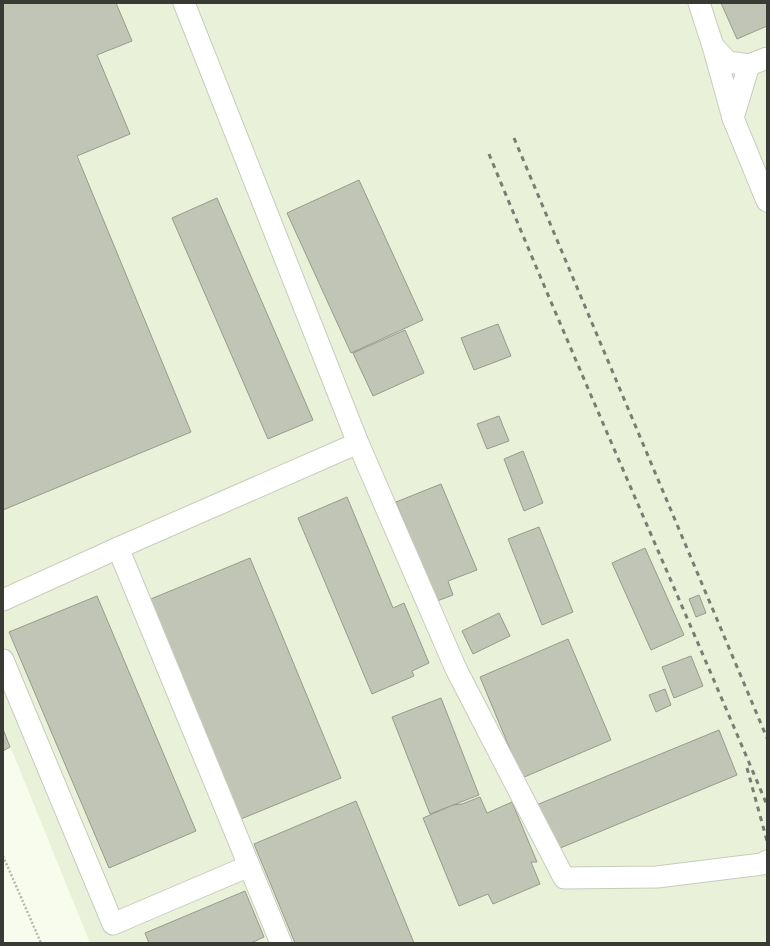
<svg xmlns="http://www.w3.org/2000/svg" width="770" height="946" viewBox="0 0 770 946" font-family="'DM Sans',sans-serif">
<rect width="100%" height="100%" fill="#f7fcec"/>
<!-- built -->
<path fill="#eaf1d9" d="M3,3H767V943H90L11,748L3,751Z"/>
<!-- building -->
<g fill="#c1c5b5" stroke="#969b8c">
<path d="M3,3H116L132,41L97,55L130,134L77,156L191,432L3,510Z"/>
<path d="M721,3H767V26L737,39Z"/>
<path d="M359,180L423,320L351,353L287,213Z"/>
<path d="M217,198L313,420L268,439L172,218Z"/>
<path d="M498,324L511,356L474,370L461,338Z"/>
<path d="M405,330L424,373L373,396L353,353Z"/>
<path d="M499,416L509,441L487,449L477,424Z"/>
<path d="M523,451L543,503L524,511L504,459Z"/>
<path d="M441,484L477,570L448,581L453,595L437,601L396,502Z"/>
<path d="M347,497L393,608L404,603L429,663L412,671L414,676L372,694L298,518Z"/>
<path d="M539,527L573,612L542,625L508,539Z"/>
<path d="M645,548L684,635L651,650L612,563Z"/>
<path d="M250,558L341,778L236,821L146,601Z"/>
<path d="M699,595L706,613L696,617L689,599Z"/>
<path d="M97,596L196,831L109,868L9,632Z"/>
<path d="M499,613L510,636L473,654L462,631Z"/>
<path d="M568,639L611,740L522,778L480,677Z"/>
<path d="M691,656L703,686L674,698L662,667Z"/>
<path d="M665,689L671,705L656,712L649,695Z"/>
<path d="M441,698L479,795L430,814L392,717Z"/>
<path d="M3,729L10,747L3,751Z"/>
<path d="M719,730L737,775L553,851L534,806Z"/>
<path d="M480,797L487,813L512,802L537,862H531L540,884L493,904L488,894L459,906L423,818L453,805L462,804Z"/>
<path d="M356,801L414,943H295L254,844Z"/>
<path d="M245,891L264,937L251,943H149L145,933Z"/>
</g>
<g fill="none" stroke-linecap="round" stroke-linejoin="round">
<!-- minor casing -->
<g stroke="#c7ccbc" stroke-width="23">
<g id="minor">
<path d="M184,3L358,443L456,669L564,878L657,877L762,864L767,861"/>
<path d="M699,3L713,46L728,62L749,65L767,58"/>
<path d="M713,46L733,118L767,201"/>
<path d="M733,118L749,65"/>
<path d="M118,548L281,943"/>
<path d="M3,600L118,548L358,443"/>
<path d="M3,660L113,924L249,866"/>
</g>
</g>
<!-- path -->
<path stroke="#b6baad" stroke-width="2.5" stroke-dasharray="2 2" stroke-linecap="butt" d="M3,856L41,943"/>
<!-- minor -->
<use href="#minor" stroke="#fff" stroke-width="21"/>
<!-- rail -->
<g stroke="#7a7d73" stroke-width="3" stroke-dasharray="5 5" stroke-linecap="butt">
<path d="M514,138L767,738"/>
<path d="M489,154C579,372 675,587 767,805"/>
<path d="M747,768L767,841"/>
</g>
</g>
<!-- border -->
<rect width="770" height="946" fill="none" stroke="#393a34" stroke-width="8"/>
</svg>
